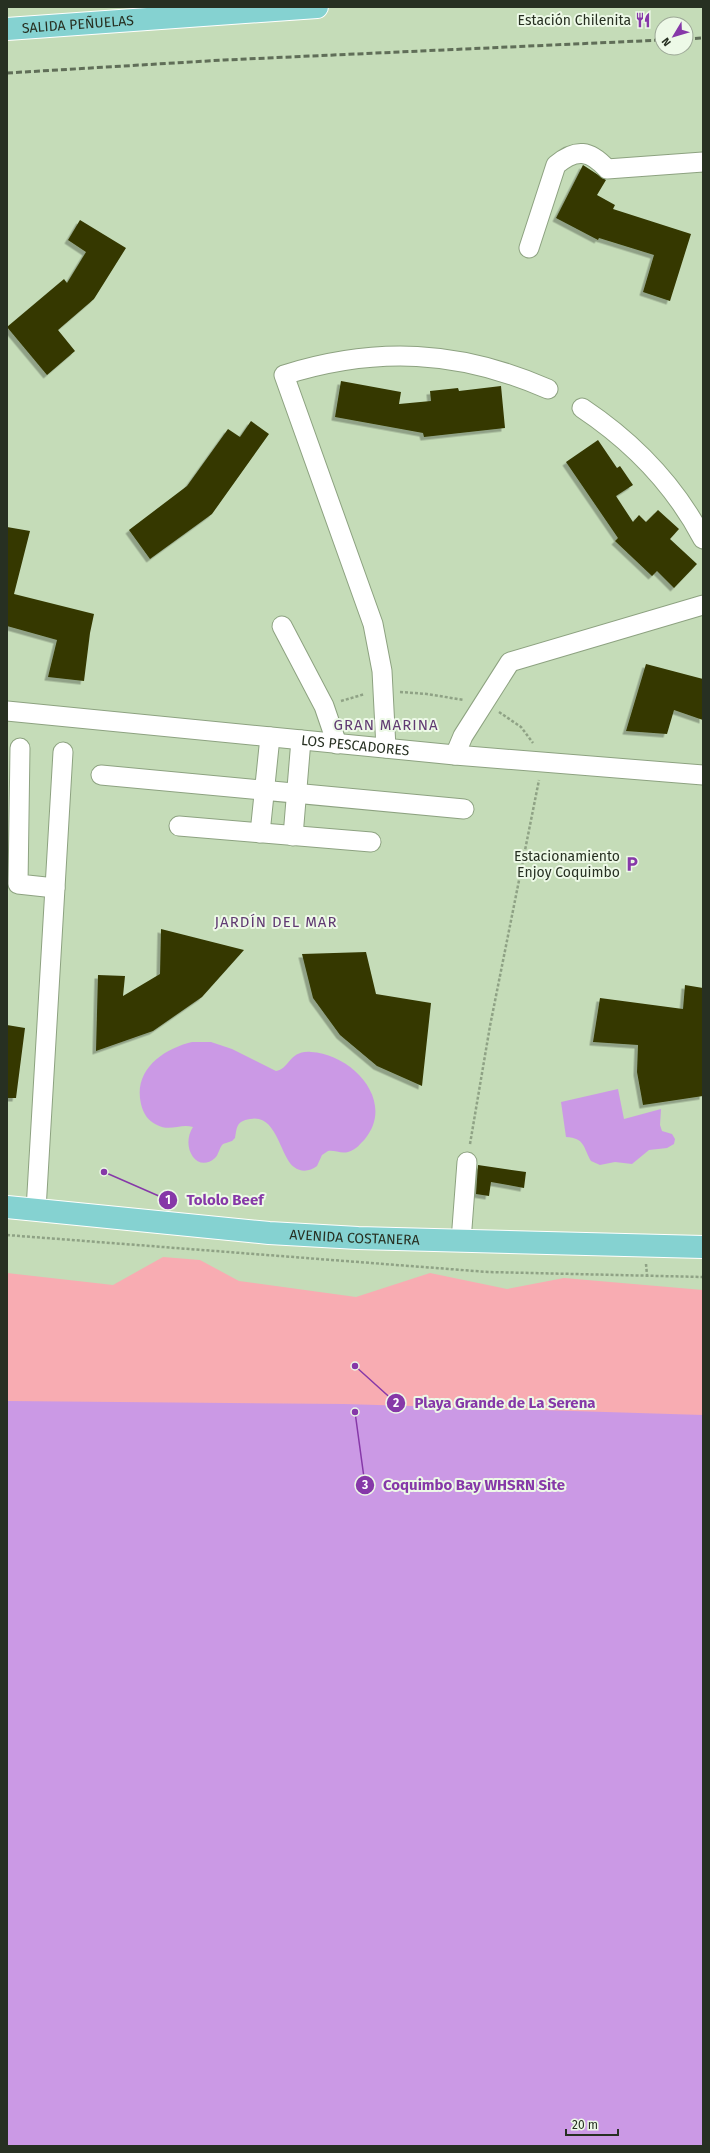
<svg xmlns="http://www.w3.org/2000/svg" width="710" height="2153" viewBox="0 0 710 2153" font-family="'Fira Sans',sans-serif">
<style>
.green{fill:#f8acb2}
.water{fill:#cb99e5}
.building{fill:#343802;filter:url(#shadow)}
.lines{fill:none;stroke-linecap:round;stroke-linejoin:round}
.minor-casing{stroke:#8da280;stroke-width:21}
.major-casing{stroke:#fff;stroke-width:24}
.path{stroke:#8fa285;stroke-width:2.5;stroke-dasharray:3 2;stroke-linecap:butt}
.minor{stroke:#fff;stroke-width:19}
.major{stroke:#85d2d1;stroke-width:22}
.rail{stroke:#606e58;stroke-width:3;stroke-dasharray:6 3;stroke-linecap:butt}
.labels{text-anchor:middle;stroke-width:4;stroke-linejoin:round;paint-order:stroke}
.poi-label{font-size:14px;fill:#273022;stroke:#edf9e7;text-anchor:end}
.street-label{font-size:14px;fill:#273022;stroke:#edf9e7}
.neighbourhood-label{font-size:15px;letter-spacing:1px;fill:#603a72;stroke:#edf9e7}
.leader{fill:none;stroke:#8638a8;stroke-width:1.5}
.callout-dot{fill:#8638a8;stroke:#edf9e7;stroke-width:1.5}
.mark-label{font-size:12px;text-anchor:middle;font-weight:bold;fill:#fff}
.callout-label{font-size:15px;text-anchor:middle;font-weight:bold;fill:#8638a8;stroke:#edf9e7;stroke-width:4;stroke-linejoin:round;paint-order:stroke}
</style>
<defs>
<filter id="shadow"><feDropShadow dx="-3.5" dy="3.5" stdDeviation="0" flood-color="#0004"/></filter>
</defs>
<rect width="100%" height="100%" fill="#c5dcb8"/>
<path class="green" d="M163,1257L200,1260L239,1281L356,1297L430,1273L507,1289L564,1278L703,1290V1549L7,1529V1273L113,1285Z"/>
<path class="water" d="M192,1042H211L232,1049L276,1071C289,1070 289,1050 311,1052C352,1054 396,1101 365,1139C360,1144 356,1150 348,1152C341,1154 335,1150 328,1151L322,1155L317,1166C310,1171 302,1173 294,1167C280,1157 277,1113 250,1119C236,1121 237,1128 235,1138L232,1141L223,1144C219,1148 219,1154 215,1158C197,1174 180,1147 193,1127C181,1123 170,1132 157,1125C148,1121 143,1113 141,1104C133,1070 163,1049 192,1042Z
M618,1089L624,1119L661,1109L660,1125L662,1131L672,1134L675,1139L674,1144L667,1148L649,1150L632,1164L615,1162L600,1165L591,1161C583,1147 585,1138 566,1137L561,1102Z
M7,1401L344,1404L703,1415V2146H7Z"/>
<path class="building" d="M583,165L606,180L597,195L615,205L613,209L691,234L670,301L643,292L654,255L599,238L598,240L556,218Z
M80,220L126,248L94,299L58,330L75,351L47,375L7,327L64,279L67,283L86,252L68,240Z
M341,381L401,392L399,404L431,401L430,391L458,388L459,391L501,386L505,428L424,437L423,433L335,417Z
M251,421L269,434L212,514L150,559L129,530L187,486L228,429L240,437Z
M598,440L617,468L620,466L633,485L616,496L633,522L639,515L646,522L658,510L679,529L670,539L697,564L674,588L657,571L652,576L615,541L618,538L566,462Z
M7,527L30,531L14,594L94,614L90,633L84,681L48,677L57,640L7,626Z
M646,664L703,679V720L674,710L667,734L626,731Z
M161,929L244,950L202,997L153,1031L96,1051L98,975L125,976L123,996L160,974Z
M366,952L376,994L431,1003L422,1086L377,1066L340,1035L313,998L302,954Z
M685,985L703,988V1096L643,1105L637,1072L638,1045L593,1042L600,998L683,1009Z
M7,1025L25,1028L16,1098H7Z
M478,1165L526,1172L524,1188L491,1182L489,1196L476,1194Z"/>
<g class="lines">
<defs>
<g id="minor">
<path d="M529,248L556,165C576,148 590,150 607,169L703,162"/>
<path d="M582,408C633,442 674,484 703,539"/>
<path d="M282,626L324,706L337,744"/>
<path id="s1" d="M7,711L455,755L703,775"/>
<path d="M20,748L18,884L55,888"/>
<path d="M386,748L382,671L373,624L284,375C376,346 459,350 548,389"/>
<path d="M455,755L463,736L510,662L703,605"/>
<path d="M101,775L464,809"/>
<path d="M179,826L371,842"/>
<path d="M260,833L270,737"/>
<path d="M293,836L301,740"/>
<path d="M36,1210L63,752"/>
<path d="M461,1241L467,1162"/>
</g>
<g id="major">
<path id="s2" d="M7,29L317,7"/>
<path id="s3" d="M7,1207L269,1233L358,1238L703,1247"/>
</g>
</defs>
<use href="#minor" class="minor-casing"/>
<use href="#major" class="major-casing"/>
<path class="path" d="M400,692L427,694L464,700
M341,701L365,694
M499,712L521,727L533,743
M470,1144L490,1026L539,780
M7,1235L488,1272L703,1277
M646,1264L647,1275"/>
<use href="#minor" class="minor"/>
<use href="#major" class="major"/>
<path class="rail" d="M686,39L703,38
M7,73L224,60L662,40"/>
</g>
<defs>
<symbol id="restaurant-bare" viewBox="-9 -9 18 18"><path d="M-5-6h1v4h1v-4h1v4h1v-4h1v5L-1.5 .5V6h-2V.5L-5-1ZM5-6V6H3V1.5H1.5Q1.5-4 5-6Z" fill="#8638a8" stroke="#edf9e7" stroke-width="2.5" paint-order="stroke"/></symbol>
<symbol id="parking-bare" viewBox="-9 -9 18 18"><path d="M-3.5-5.5H1a3.5 3.5 0 0 1 0 7H-1V5.5H-3.5ZM-1-3.4V-.6H.8a1.4 1.4 0 0 0 0-2.8Z" fill="#8638a8" stroke="#edf9e7" stroke-width="2.5" paint-order="stroke"/></symbol>
</defs>
<g fill-rule="evenodd">
<use href="#restaurant-bare" x="632" y="9" width="22" height="22"/>
<use href="#parking-bare" x="621" y="853" width="22" height="22"/>
</g>
<g class="labels">
<g class="poi-label">
<text x="631" y="25">Estación Chilenita</text>
<text x="620" y="861">Estacionamiento<tspan x="620" dy="16">Enjoy Coquimbo</tspan></text>
</g>
<g class="street-label">
<text dy="5" stroke="none"><textPath href="#s2" startOffset="71">SALIDA PEÑUELAS</textPath></text>
<text dy="5" stroke="none"><textPath href="#s1" startOffset="350">LOS PESCADORES</textPath></text>
<text dy="5" stroke="none"><textPath href="#s3" startOffset="349">AVENIDA COSTANERA</textPath></text>
</g>
<g class="neighbourhood-label">
<text x="386" y="730">GRAN MARINA</text>
<text x="276" y="927">JARDÍN DEL MAR</text>
</g>
</g>
<path class="leader" d="M104 1172L168 1200M355 1366L396 1403M355 1412L365 1485"/>
<g class="callout-dot">
<circle cx="104" cy="1172" r="4"/>
<circle cx="355" cy="1366" r="4"/>
<circle cx="355" cy="1412" r="4"/>
<circle cx="168" cy="1200" r="10"/>
<circle cx="396" cy="1403" r="10"/>
<circle cx="365" cy="1485" r="10"/>
</g>
<g class="mark-label">
<text x="168" y="1204">1</text>
<text x="396" y="1407">2</text>
<text x="365" y="1489">3</text>
</g>
<g class="callout-label">
<text x="225" y="1205">Tololo Beef</text>
<text x="505" y="1408">Playa Grande de La Serena</text>
<text x="474" y="1490">Coquimbo Bay WHSRN Site</text>
</g>
<rect width="710" height="2153" fill="none" stroke="#273022" stroke-width="16"/>
<g transform="translate(674 36) rotate(232)"><circle r="19" fill="#edf9e7" stroke="#9ea998"/>
<path d="M0-3L7 15L0 10L-7 15Z" fill="#8638a8"/>
<text y="-6" font-size="11" font-weight="bold" text-anchor="middle" fill="#273022">N</text>
</g>
<path d="M566 2129v6h52v-6" fill="none" stroke="#273022" stroke-width="2"/>
<text x="572" y="2129" font-size="12" fill="#273022" stroke="#edf9e7" stroke-width="3" paint-order="stroke">20 m</text>
</svg>
